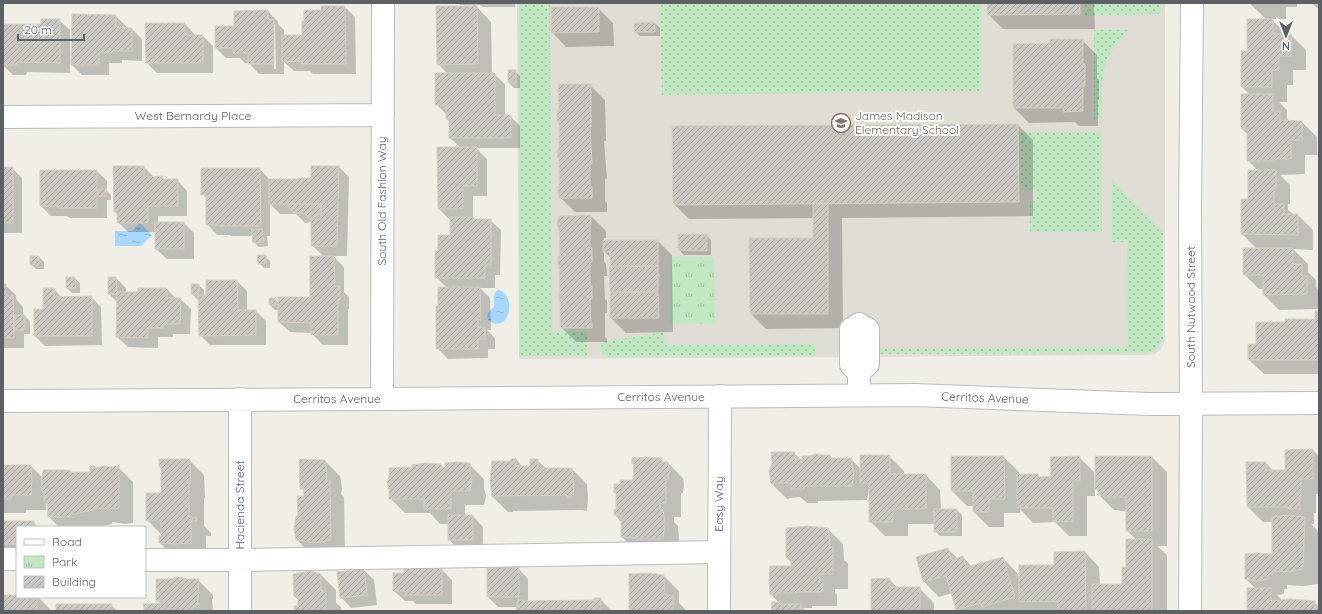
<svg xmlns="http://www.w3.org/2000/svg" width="1322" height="614" viewBox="0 0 1322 614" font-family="Quicksand,sans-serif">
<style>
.education{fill:#e0ddd4}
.grass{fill:url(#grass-dots)}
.park{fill:url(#park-tufts)}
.water{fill:url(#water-ripples)}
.shadow{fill:#0003;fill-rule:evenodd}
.building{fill:url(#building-hatch);stroke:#d5d0c4}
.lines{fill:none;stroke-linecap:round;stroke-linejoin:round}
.minor-casing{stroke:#b8bbc0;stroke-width:24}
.minor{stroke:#fff;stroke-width:22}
.labels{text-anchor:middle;stroke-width:4;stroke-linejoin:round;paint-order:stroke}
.street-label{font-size:12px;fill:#5d6166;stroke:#fff}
.education-label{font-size:12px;fill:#785e54;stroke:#fff;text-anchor:start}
</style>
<defs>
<pattern id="grass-dots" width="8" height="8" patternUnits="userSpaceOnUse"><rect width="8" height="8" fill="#c2e8c3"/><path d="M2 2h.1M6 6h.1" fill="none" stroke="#a1bfa2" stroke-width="1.8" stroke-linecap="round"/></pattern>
<pattern id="park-tufts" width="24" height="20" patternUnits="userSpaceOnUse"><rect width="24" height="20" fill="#c2e8c3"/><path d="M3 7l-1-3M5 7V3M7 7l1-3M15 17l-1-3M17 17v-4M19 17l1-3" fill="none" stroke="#a1bfa2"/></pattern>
<pattern id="water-ripples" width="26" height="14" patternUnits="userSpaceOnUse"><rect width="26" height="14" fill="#a7d6ff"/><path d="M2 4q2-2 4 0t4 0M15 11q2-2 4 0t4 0" fill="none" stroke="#8bb1d2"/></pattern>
<pattern id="building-hatch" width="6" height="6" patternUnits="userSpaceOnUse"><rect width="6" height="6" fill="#cbc8c3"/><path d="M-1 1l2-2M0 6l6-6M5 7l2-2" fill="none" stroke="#a8a6a2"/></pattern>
</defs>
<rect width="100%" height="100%" fill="#f0eee6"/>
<path class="education" d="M517,3H1165V339L1163,345L1161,349L1155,354L1144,355L519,359Z"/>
<path class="grass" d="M519,3H550L552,331H587V356H519Z
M659,3H981V91L662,95Z
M1084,3H1161V14L1084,16Z
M1094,30H1130C1125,35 1119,40 1115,46C1099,67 1101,93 1102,118L1094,119Z
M1018,132H1101L1102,232H1030V202L1035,201V190L1019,189Z
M1112,177L1122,191L1163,231V340L1156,350L1150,353L877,354V349L1128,347L1127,242H1112Z
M664,332L665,345L815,344V356L606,357L600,351L601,342Z"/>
<path class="park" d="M670,257H714L715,324L670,323Z"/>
<path class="water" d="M140,223L152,235L141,246H115V231H132Z
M498,290C516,291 512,335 489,321C485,315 489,311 494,307C495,301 491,294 498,290Z"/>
<path class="shadow" d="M458,3H515V7H483L480,5H475L491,22L492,74H494L505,84V116H510L520,126V148H476L487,159V196H473V217L476,220H490L501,230L500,275H495V288H480L490,298L491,330H487L495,338V349H488V358L448,359L437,348L439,307L447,288L436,277L439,252L451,236V219H449L439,209L461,148L450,138V122L447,119V115L436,104L448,74L438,64L473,7V5H460Z
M988,3H1094L1095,29H1003L988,14Z
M1249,3H1297V7H1286V19H1271L1287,35H1291L1306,50V70H1293V85H1287V102H1279L1287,110V119L1290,121L1302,122L1317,137V155H1305V174L1280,175L1290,185V204H1288V210L1294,215H1298L1313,230V250L1293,249L1308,264V272L1316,280V287L1319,290V309L1279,310L1264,295V289H1259L1244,274L1257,249L1242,234L1249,200L1258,171L1248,160V135L1242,129L1250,95L1242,87L1248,52L1267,20Z
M1312,3H1319V8H1317Z
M322,7H345L355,17L356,74H313L310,71H294L284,62V74H259L249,63H245L240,58H226L216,48L235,27L268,11L278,22V24L284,30V36H303L305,22L322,11ZM273,23L275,25L276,69H274Z
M598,8L613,23L614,46L566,47L552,32Z
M116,16L126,26V29H132L142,39V61L122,60V63H109V75H82L72,65Z
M59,20L70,30V73L27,72L26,75H13L3,65V25H42Z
M655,23L660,28V36H640L635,31Z
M146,24H185L195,35V36H203L213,46V73H157L147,63Z
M1082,40L1097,55V78L1099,80V100H1098V126H1079L1075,122L1029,123L1014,108L1051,44Z
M515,71L520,76V88H514L509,83Z
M590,85L605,100L606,141H604L607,179H605V201L607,203V212H575L560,197V158L558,157L560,150Z
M1018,125L1033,140V216L842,218L843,328L766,329L751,314L814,239V218L689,219L674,204Z
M144,167L154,177H162L165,180H177L187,191V216H158V223H184L194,233V259H167L156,249V232H128L118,222V215L115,212Z
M339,167L349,177L347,256H333L344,267V292L349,297V309H348V345H323L312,334V333L290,332L279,322V310H275L270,305L275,299L279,303L311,298L324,257L312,245V222L305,223L296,214H280L270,204V236H267L268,246L259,247L254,242L253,236H231L230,235H217L207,224V199L202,194L260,169L270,180L312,179Z
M3,168H12L22,178V233H3Z
M97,171L107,181V191L111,195V200H107V218H70L67,216H51L41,206Z
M591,216L606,231V238H604V241L657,240L672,255L673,332L626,333L611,318L610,268H613L611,266V258L604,251V262L606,264L607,276H604L605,299L607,301V313H605V337L607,339V342H576L561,327V303L560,302V294H561L560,230L558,227Z
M706,235L711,240V255H684L679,250Z
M265,256L270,261V268H264L259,263Z
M39,257L44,262V269H36L31,264Z
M67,278H75L80,283V293H72L67,288Z
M116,278L126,288V293L167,289L176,299H180L191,309L190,334H173V337H158V348L128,347L117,337L118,303L109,294Z
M237,281L247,291V311H256L266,321V345H210L200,335L199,299H197L192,294L199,285L204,290V296Z
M3,285H5L16,295V299L23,307V316H25L30,321V334H24V348H3Z
M54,289L62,298L91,297L101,307L102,345L45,346L35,336L44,310Z
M1319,312V374H1264L1249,360L1257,345L1286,323L1316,320Z
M1313,450L1319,457V494H1316V513H1314V524H1311L1319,532L1318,584L1304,586L1287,585V589H1284V594L1277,595L1283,601L1314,602L1319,607V611H1248L1256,589L1246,579L1273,556V522H1263L1248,507L1266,463L1273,471H1286Z
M794,453L801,460L830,456L833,459H851L861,469L889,456L904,471V475H926L940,490L941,510H957L962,515V536H940L935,531V524H908V536H885L870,521V489H869L867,500L818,501V503H807L800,497L789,498V499H787L772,484Z
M952,457H1004L1019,472V475H1038L1041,478L1052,477L1079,457L1094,472L1095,496H1087V536H1069L1055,522L1033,523L1020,509V513H1004V527H989L974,512V506H967L952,491Z
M1152,457L1167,472V546H1157L1167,555V611H958L952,593L939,597L924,582L917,558L948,549L958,559L963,557L972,567L1003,558L1017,573L1019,578L1055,566L1085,552L1099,567L1100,585H1122L1137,540L1127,531V511H1120L1118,510H1114L1099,495V492L1096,489Z
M516,459L523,467H531L537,460L547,469H572L587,484L588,499L587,511L582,510L513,511V512H508L493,497L512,462Z
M661,459L665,463H668L683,478L684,485L683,493H681V517H674V522L678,526L679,540L678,554L637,552L622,537V523L615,515L617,510V495L615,492L621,485L634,481L635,465L633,464Z
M160,460H189L204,475L205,498H204V526L211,533V536H206V558H175L160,543L162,535L147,520L162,494V469L160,467Z
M325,461L340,476L342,489L341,494L344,497L345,555H312L297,540L299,517L305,497V492L301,488Z
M469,464L484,479V488L486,496L484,505H465V516H473L483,527V550H460L449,540V524H440L430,513H405L390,498L441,465L444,468Z
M31,466L43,478L70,471L72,473H91L94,467L96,469H115L118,467L133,482V523L125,524L112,522V524L99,527H59L49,517L48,505L46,503V510H26V513H3V472Z
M3,522H33L38,527H17V554H11L3,546Z
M787,529H828L843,544L844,560L848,563V589H835V593L837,595V606H812V608H803L806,611H772L779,603L771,594L792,567V563L787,558Z
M518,568L528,579V602L595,601L600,599L612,611H517L518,607H498L488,597Z
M441,569L452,580V604H416L413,601H405L394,591L405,574Z
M364,570L374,580L377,605L351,608L341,597Z
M321,575L336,590V603L341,607V611H295L299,607V600L294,596Z
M664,576L679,591V603L687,611H630Z
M889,579L898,588H919L934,603V611H872Z
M188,580H198L213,595V599H212L213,611H145L161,604L157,600Z
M3,596L38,597L52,611H3Z
M111,605L118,611H57Z"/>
<path class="building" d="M987,3H1080V14L987,15Z
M321,6H345L346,64H302V61L282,62V35H302V21H304V10H321Z
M436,6H477L478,64L437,65Z
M551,7H599V32L551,33Z
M268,10V20L274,19V64H248V53H233V48H215V26H234V11Z
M72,14L116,15V27L132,28V51H112V53H99V65H71Z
M41,19H60V63L17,62L16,65H3V24H41Z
M1247,19H1273V34H1291V56H1279V70H1272V87H1241V51H1247Z
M655,22V32H634V23Z
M145,23H185V35H203V63H146Z
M1050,39H1083V64H1085V86H1083V111L1063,112V108H1013V44L1050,43Z
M508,70H516V83H508Z
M435,73H495V115H511V138H449V119H446V105H435Z
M558,84H591V127H590L592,164H590V187H592V198H559V195H558V186H559V157H557L558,149H559V121H557V111H559Z
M1241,94H1273V111H1280V120L1302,121V140H1291V159H1275V161H1247V129H1241Z
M1018,124L1019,202L673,205L672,126Z
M437,147H477V186H463V209H438Z
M113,166H144V177L163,176V179H178V206H148V223H117V212H114Z
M311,166H339L337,246H311V219H321V204H269V179H298V178H311Z
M3,167H13V223H3Z
M201,168H260L261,226H220V225H206V195H201Z
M40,170H97V208H58V206H40Z
M1248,170H1276V189H1274V204H1284V214H1298V235L1241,234V199H1248Z
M98,189H106V196H98Z
M813,203H828V314H750L749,238H813Z
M288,204H321V213L310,219L305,214L301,213H294L288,206Z
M591,215V224H590V248H592V262H590V286H592V299H590L591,323H592V328H560V302H559V293H560L559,265H558V256H560L559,228L557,227V221L558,219H559V216Z
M450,217H474V219H491V265H485V278H435V251H438V235H450Z
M155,222H184V249H155Z
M262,229L264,242L253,243L251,230Z
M678,234H707V251L678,250Z
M603,240H658V266H610V252H603Z
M1243,248H1293V264H1302V276H1307V294L1263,295V275H1243Z
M257,255H266V263L258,264Z
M30,256H39V265H30Z
M310,256H334L335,286H340V300H338V335H311V323L278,322V297H310Z
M658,266V274H659V278H658V291L610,292L609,267Z
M66,277H75L76,288H66Z
M108,277H116L117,294H108Z
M206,280H237L238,310H256V335L199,336L198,295H206Z
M3,284H6V295H13L14,338H3Z
M191,284H199V294H191Z
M438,287H480L481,320H478V327H485V339H478V349H436V306H438Z
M43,288H54V297L92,296V336H34V309H43Z
M138,288H167V298H181L180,324H163V328H148V338L116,337L117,292H138Z
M658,292L659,318H610V293Z
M269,298H276V305H269Z
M1315,311H1319V360H1248V344H1256V322H1285V319H1315Z
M14,315H25V330H14Z
M1313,449V479H1301V498H1300V509H1288V507H1247L1246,462H1266V470H1285V450Z
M771,452H795V459H802V456H809L816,454L823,455H830V458H852V465L854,473L852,486H804V489H791V483H774V484H771L769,471L772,463Z
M860,455H890V474H926V509H893V522H869V483H860Z
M951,456H1004L1005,499H989V512H973V491H951Z
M1080,456V481H1073V521L1053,522V508H1017V474H1038L1039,477L1051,476L1050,457Z
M1095,456H1152V531H1126V497H1104V495H1098V489H1095Z
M649,457L662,458V462H668L670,470L668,479H666V503H660V510H663L665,524L663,539H637V538L621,537V515H614V509H616V493H614V484H620V480H633L634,464H632V458Z
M516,458V466H530V459H538V468H572L574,484L573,497H567V495L499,496V497H492L490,480L492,461H511V459Z
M159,459H190L191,483H189V517H196V519H197V521H191V543L175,544L159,543V536H161V521H146V493H161V467H159Z
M299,459L325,460L327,474L326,481H330L331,540L315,543L296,540L294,529L296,516H298L297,496H304V489H300Z
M457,462L470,463V472L472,480L470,491H451V509H424V499H389V490L387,483L389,476V468L412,467V465L425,463L441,464V467H445V463Z
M4,465H31L32,480L31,495H12V499H3Z
M90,466H95V468L104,466L114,467V466H119V508L109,509L97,508V509L71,515L70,517H48L47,501H44V495L41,487L43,470H70V472H90Z
M934,509H957V532H934Z
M448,515H473V540H448Z
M1288,515L1305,517L1303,569L1289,572L1273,571V574H1269V579L1258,581L1245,579V554L1258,553L1272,554V517Z
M3,521H34V527H17V544H3Z
M807,526L828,528L830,539L829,547H833V574H820V579H823V592H797V593H777V595H770L769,580L770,566H791V558H786V528Z
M1126,539H1152V611H1092V584H1122V567H1126Z
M948,548L952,560L963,556L966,567L1003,557L1015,597L982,607L981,603L956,610L946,576L923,582L916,557Z
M1085,551L1086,611H1058V601L1019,602V565H1054V552Z
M519,567V597H487V568Z
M404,568H442V595H405V591H393V573H404Z
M364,569L367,595L340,598L337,572Z
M310,571L321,574V591H326V611H294V606H298V596H294L293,574Z
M650,573L664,575L665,595H673V611H629V574Z
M178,577L188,579H199V584H198L199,593L197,603H199V607H193V611H144L143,604L164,603V601H156V579H170Z
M890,578V587H920V611H871V579Z
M1247,588H1271V601L1290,599L1315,601V611H1247Z
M3,595H17V597H37V610H44V611H3Z
M594,598H601V611H516L518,600H524V601L594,600Z
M772,602H780V604H801V610L809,611H771Z
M56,604H112V611H56Z"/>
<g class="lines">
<defs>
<path id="minor" d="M3,117L383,115
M859,324L851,329V365L859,372V395
M859,324L868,329V364L859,372
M382,399L383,3
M3,401L382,399L915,395L1149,404L1319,403
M3,559H17
M145,560H240L719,552
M240,611V399
M719,611L720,396
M1190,611L1191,404L1190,213L1192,3"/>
</defs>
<use href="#minor" class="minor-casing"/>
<use href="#minor" class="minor"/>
</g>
<defs>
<symbol id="school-ring" viewBox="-11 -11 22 22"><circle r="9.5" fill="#fff" stroke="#8d6e63" stroke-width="1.5"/><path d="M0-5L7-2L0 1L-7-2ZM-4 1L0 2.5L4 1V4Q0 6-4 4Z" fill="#8d6e63"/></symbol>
</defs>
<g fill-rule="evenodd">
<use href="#school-ring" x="830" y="112" width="22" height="22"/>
</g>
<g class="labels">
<g class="street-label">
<text x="193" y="120">West Bernardy Place</text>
<text transform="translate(382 201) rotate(-90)" y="4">South Old Fashion Way</text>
<text transform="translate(1191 307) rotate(-90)" y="4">South Nutwood Street</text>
<text x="661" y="401">Cerritos Avenue</text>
<text transform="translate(985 398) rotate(2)" y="4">Cerritos Avenue</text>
<text x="337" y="403">Cerritos Avenue</text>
<text transform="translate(719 504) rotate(-90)" y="4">Easy Way</text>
<text transform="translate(240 505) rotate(-90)" y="4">Hacienda Street</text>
</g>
<g class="education-label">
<text x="855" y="120">James Madison<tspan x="855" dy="14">Elementary School</tspan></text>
</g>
</g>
<rect width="1322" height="614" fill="none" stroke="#5d6166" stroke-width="8"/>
<rect x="16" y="526" width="130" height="72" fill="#ffffff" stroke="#bec0c2"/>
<rect x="24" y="539" width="20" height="6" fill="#ffffff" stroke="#bec0c2"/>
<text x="52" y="546" font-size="12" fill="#5d6166">Road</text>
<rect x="24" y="556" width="20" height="12" fill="url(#park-tufts)" stroke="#bec0c2"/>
<text x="52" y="566" font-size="12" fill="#5d6166">Park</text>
<rect x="24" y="576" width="20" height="12" fill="url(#building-hatch)" stroke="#bec0c2"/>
<text x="52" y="586" font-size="12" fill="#5d6166">Building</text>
<g transform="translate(1286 36) rotate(180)" stroke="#ffffff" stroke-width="3" paint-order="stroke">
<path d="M0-3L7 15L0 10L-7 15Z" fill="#5d6166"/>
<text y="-6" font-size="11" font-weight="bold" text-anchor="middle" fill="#5d6166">N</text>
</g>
<path d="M18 34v6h66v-6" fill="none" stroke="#5d6166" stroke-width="2"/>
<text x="24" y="34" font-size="12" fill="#5d6166" stroke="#ffffff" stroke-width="3" paint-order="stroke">20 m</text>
</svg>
